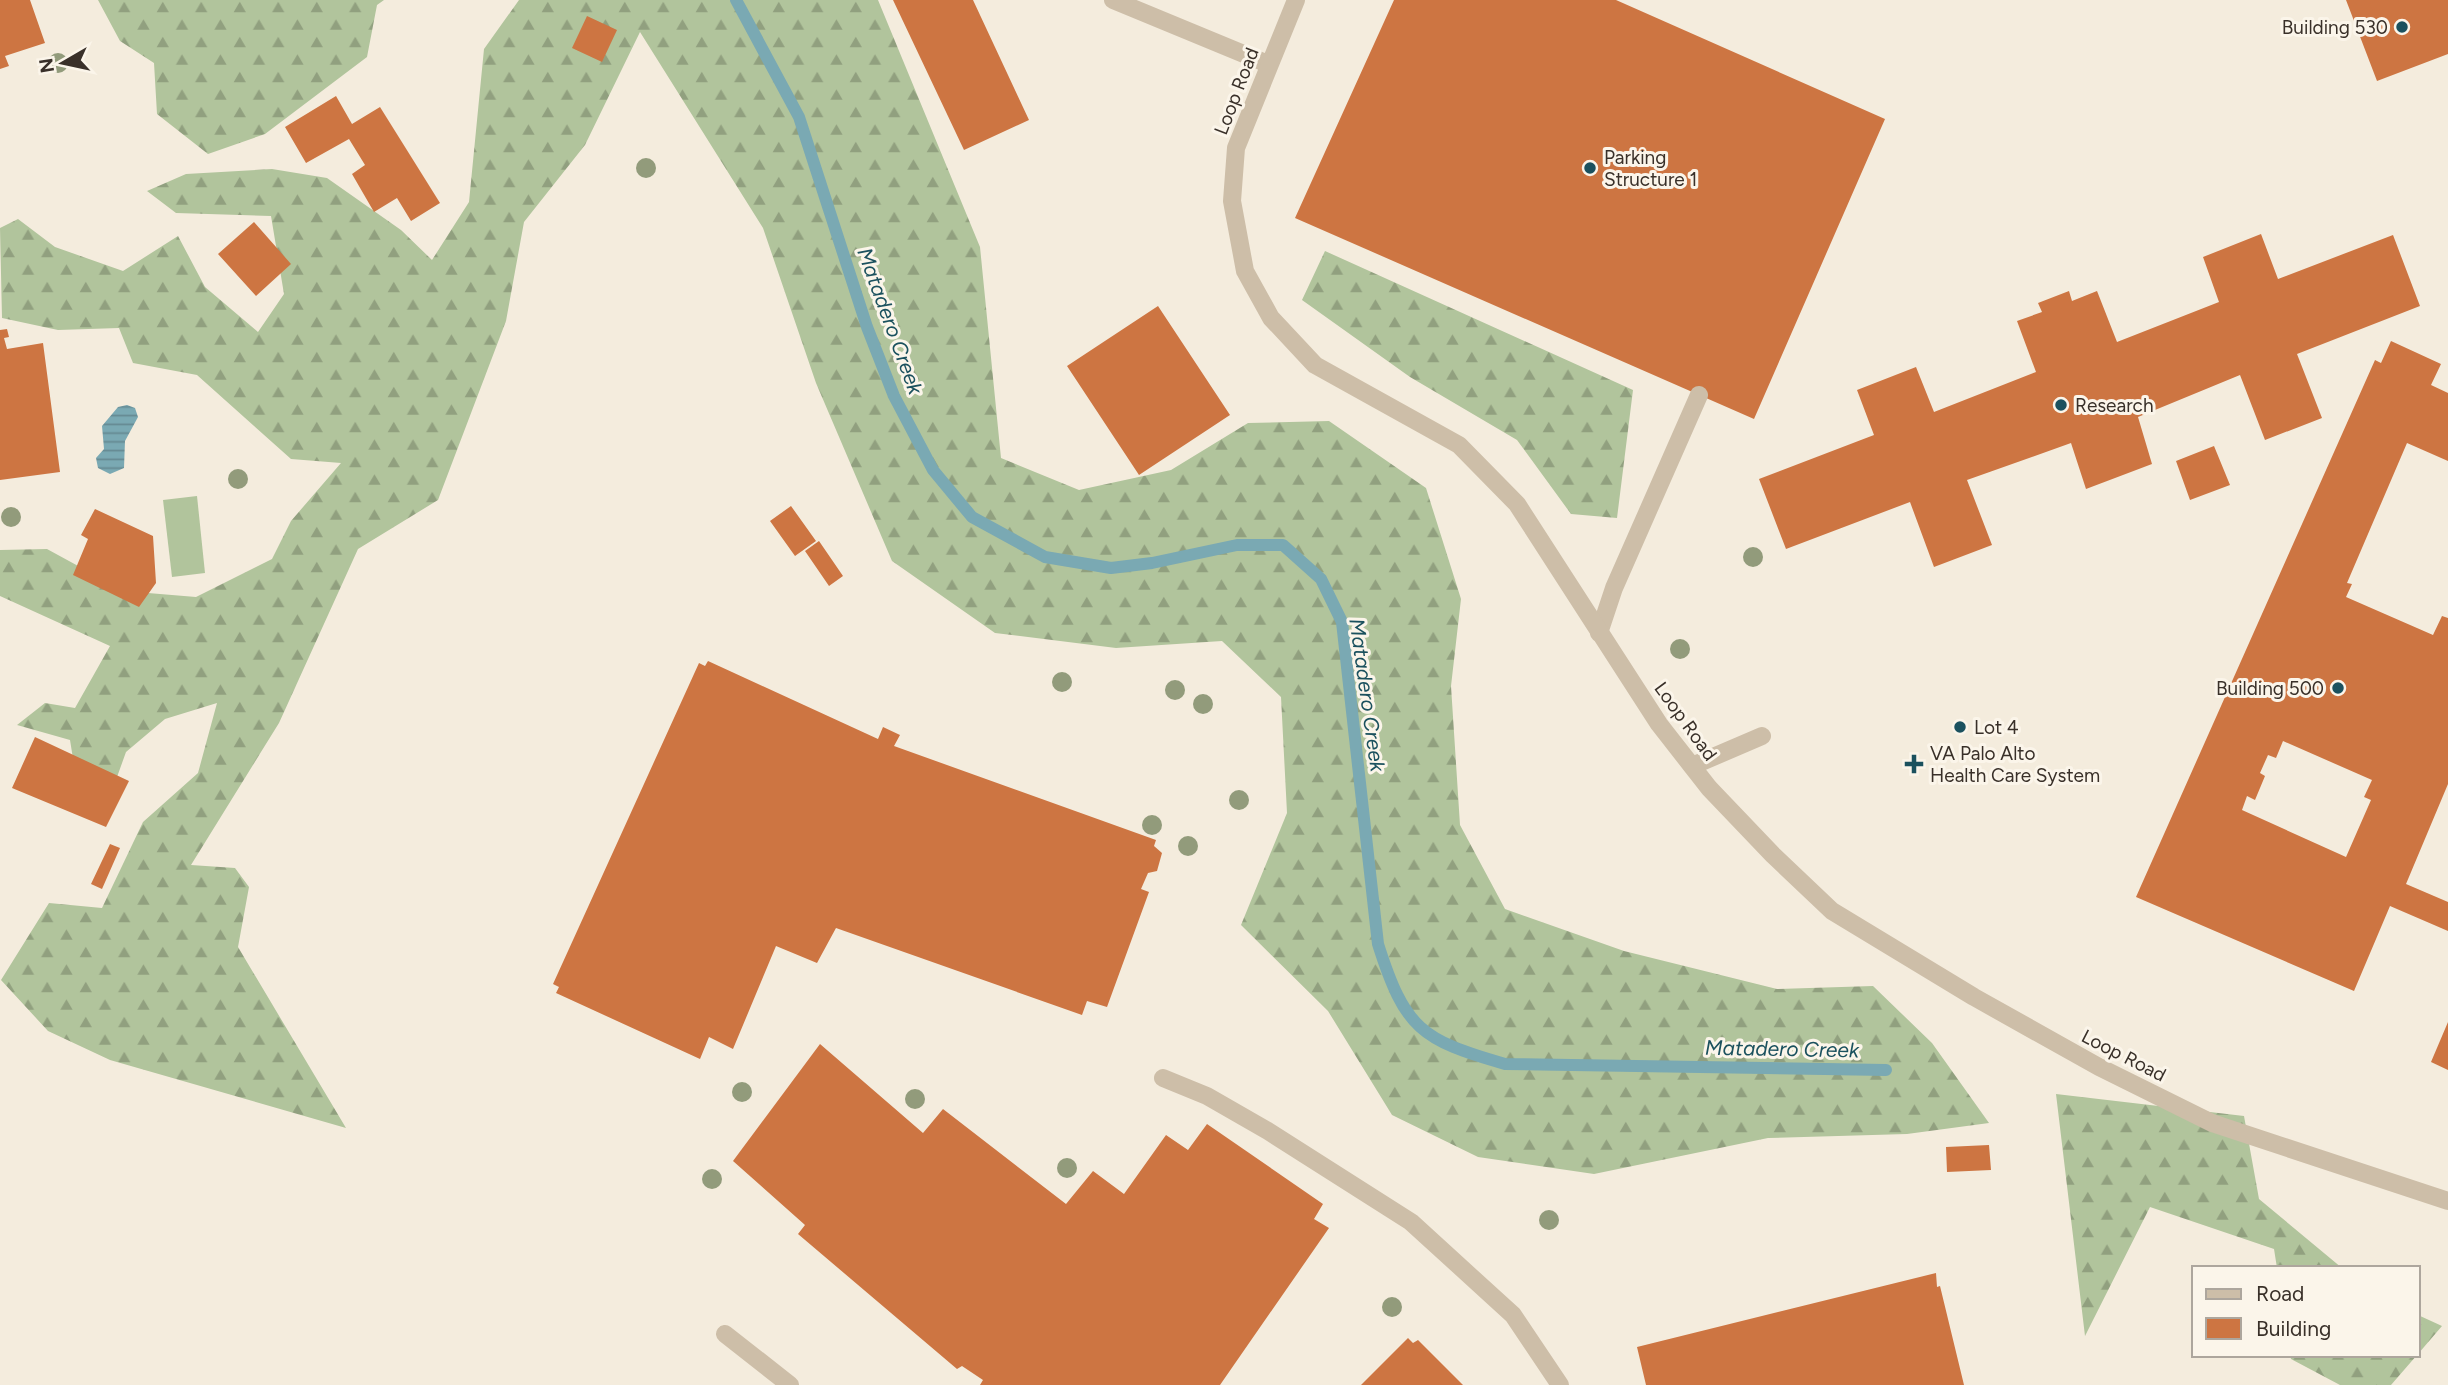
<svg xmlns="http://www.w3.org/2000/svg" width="2448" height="1385" viewBox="0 0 2448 1385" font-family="Figtree,sans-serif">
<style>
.forest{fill:url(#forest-firs)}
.park{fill:#b1c49c}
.water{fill:url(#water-rules)}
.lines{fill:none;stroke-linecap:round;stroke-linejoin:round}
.stream{stroke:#7aa9b3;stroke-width:12}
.building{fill:#cd7542;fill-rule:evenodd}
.lane{stroke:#cdbea8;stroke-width:18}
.street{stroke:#cdbea8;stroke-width:18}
.tree{fill:#929b7b}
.poi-dot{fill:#1b515e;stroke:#fbf5ea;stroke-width:2.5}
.labels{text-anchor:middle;stroke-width:6;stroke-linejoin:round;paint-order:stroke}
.poi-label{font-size:19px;fill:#393029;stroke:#fbf5ea;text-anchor:start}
.street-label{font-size:19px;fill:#393029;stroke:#fbf5ea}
.water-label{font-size:21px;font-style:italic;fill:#1b515e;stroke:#fbf5ea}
</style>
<defs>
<pattern id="forest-firs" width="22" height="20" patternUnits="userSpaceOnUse" patternTransform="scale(1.75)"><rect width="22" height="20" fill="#b1c49c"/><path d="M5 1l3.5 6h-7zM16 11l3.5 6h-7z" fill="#91a07f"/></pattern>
<pattern id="water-rules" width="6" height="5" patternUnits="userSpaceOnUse" patternTransform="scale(1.75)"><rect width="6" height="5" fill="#7aa9b3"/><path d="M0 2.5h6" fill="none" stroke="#658a92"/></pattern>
</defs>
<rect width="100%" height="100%" fill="#f4ecdd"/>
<path class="forest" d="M98,0H384L377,5L367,57L265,134L208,154L157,114L154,63L120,41Z
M519,0H878L980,247L1001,458L1079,490L1171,470L1248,423L1329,421L1426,488L1461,599L1451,686L1460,825L1505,909L1624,951L1777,989L1873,986L1932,1043L1989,1123L1907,1134L1768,1138L1594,1174L1478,1157L1392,1115L1328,1011L1241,925L1287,813L1281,697L1222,641L1116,648L995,633L892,561L816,383L763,228L640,32L585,145L524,222L506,321L438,500L358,549L279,723L191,865L235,868L249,887L238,947L346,1128L110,1060L48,1031L1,980L49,903L102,908L143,822L198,773L217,703L165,719L126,752L112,791L76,777L70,740L17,725L45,703L75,708L110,646L0,596V550L47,549L124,591L196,597L272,559L291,521L341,463L291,459L197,375L133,363L119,328L58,330L2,318L0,228L18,219L55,247L123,271L178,236L205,287L258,332L284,294L271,216L176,213L147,191L186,174L272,169L327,178L401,230L432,260L469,202L484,49Z
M1325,251L1633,390L1617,518L1571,514L1517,440L1410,377L1302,300Z
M2056,1094L2244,1116L2259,1199L2342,1268H2277L2274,1249L2150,1207L2085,1336Z
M2418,1315L2442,1326L2418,1354Z
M2290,1355H2417L2391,1385H2340L2291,1359Z"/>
<path class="park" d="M197,496L205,573L172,577L163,500Z"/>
<path class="water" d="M127,405L135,408L138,417L125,441L124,468L110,474L98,468L96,458L104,449L102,426L118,407Z"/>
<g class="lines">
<path class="stream" d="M736,0L799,117L867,327L894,396L933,470L972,517L1045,557L1111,568L1152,563L1237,545H1283L1321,579L1342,622L1378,944C1405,1029 1421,1040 1505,1064L1886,1070"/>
</g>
<path class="building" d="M0,0H30L45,43L5,56L9,66L0,69Z
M893,0H973L1029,120L964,150Z
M1394,0H1616L1885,119L1754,419L1295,218Z
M2346,0H2448V54L2377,81Z
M587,16L617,30L602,62L572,48Z
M336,96L352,124L380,107L440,203L411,221L397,198L374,212L352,174L365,165L349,139L306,163L285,127Z
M254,222L291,264L256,296L218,254Z
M2261,234L2278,279L2393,235L2420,306L2297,354L2322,418L2265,440L2240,375L2138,417L2152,464L2086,489L2071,443L1967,480L1992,545L1934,567L1910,502L1786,549L1759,479L1874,435L1857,390L1916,367L1934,412L2036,372L2017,321L2042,312L2038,303L2069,291L2072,301L2097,291L2117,342L2219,302L2203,257Z
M1158,306L1230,415L1139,475L1067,366Z
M7,329L9,337L4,338L7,349L43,343L60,472L0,480V330Z
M2391,341L2441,364L2431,385L2448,393V461L2407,443L2347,583L2352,584L2346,597L2433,635L2442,616L2448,618V784L2406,884L2448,902V931L2390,906L2354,991L2136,897L2375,360L2381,363ZM2283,741L2372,780L2364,797L2371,800L2346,857L2242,810L2247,796L2255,800L2265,776L2260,773L2268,755L2276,758Z
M2214,446L2230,485L2190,500L2176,461Z
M791,506L816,541L795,556L770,521Z
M95,509L153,536L156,583L139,607L73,575L88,539L81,535Z
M819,541L843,576L829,586L805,551Z
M708,661L878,739L883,727L900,735L894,746L1156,840L1154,846L1162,853L1157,871L1148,873L1141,889L1149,892L1107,1007L1087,1001L1082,1015L836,928L817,963L776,946L733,1049L709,1037L700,1059L556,993L559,987L553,984L699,663L705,666Z
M35,737L129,781L106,827L12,788Z
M110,844L120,848L102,889L91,884Z
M2448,1022V1070L2431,1062Z
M820,1044L923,1133L943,1109L1066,1204L1093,1171L1124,1194L1166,1135L1188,1150L1207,1124L1323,1204L1314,1219L1329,1228L1220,1385H980L983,1380L962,1366L957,1369L798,1234L805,1225L733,1161Z
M1989,1145L1991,1170L1947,1172L1946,1147Z
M1936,1273L1937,1287L1940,1286L1964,1385H1646L1637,1347Z
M1408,1338L1413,1343L1418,1340L1463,1385H1361Z"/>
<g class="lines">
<path class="lane" d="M1113,0L1268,64
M1599,633L1614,588L1699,395
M1692,766L1762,736
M1163,1078L1207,1096L1268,1131L1411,1222L1513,1315L1560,1385
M725,1334L790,1385"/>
<path class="street" d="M1296,0L1236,148L1232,201L1245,271L1271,318L1315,365L1459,445L1517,504L1659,724L1709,788L1773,855L1832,911L1974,997L2099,1067L2212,1123L2448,1201"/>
</g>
<g class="tree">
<circle cx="58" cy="63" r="10"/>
<circle cx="646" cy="168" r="10"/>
<circle cx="238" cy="479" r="10"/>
<circle cx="11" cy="517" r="10"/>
<circle cx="1753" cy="557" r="10"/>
<circle cx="1680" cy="649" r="10"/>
<circle cx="1062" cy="682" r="10"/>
<circle cx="1175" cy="690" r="10"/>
<circle cx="1203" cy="704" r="10"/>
<circle cx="1239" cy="800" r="10"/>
<circle cx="1152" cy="825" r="10"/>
<circle cx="1188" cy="846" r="10"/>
<circle cx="742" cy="1092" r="10"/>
<circle cx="915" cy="1099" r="10"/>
<circle cx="1067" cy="1168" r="10"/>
<circle cx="712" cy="1179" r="10"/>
<circle cx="1549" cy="1220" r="10"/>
<circle cx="1392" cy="1307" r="10"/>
</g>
<g class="poi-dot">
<circle cx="2402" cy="27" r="7"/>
<circle cx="1590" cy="168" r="7"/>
<circle cx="2061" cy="405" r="7"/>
<circle cx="2338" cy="688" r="7"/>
<circle cx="1960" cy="727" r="7"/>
<path d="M1910.5 753.5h7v7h7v7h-7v7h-7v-7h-7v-7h7z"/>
</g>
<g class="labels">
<g class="poi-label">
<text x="2388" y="34" text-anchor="end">Building 530</text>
<text x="1604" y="164">Parking<tspan x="1604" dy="22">Structure 1</tspan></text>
<text x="2075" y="412">Research</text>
<text x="2324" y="695" text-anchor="end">Building 500</text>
<text x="1974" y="734">Lot 4</text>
<text x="1930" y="760">VA Palo Alto<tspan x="1930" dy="22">Health Care System</tspan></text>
</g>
<g class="street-label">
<text transform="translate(1236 91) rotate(-69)" y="7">Loop Road</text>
<text transform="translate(1686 721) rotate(54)" y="7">Loop Road</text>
<text transform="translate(2124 1055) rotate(27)" y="7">Loop Road</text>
</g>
<g class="water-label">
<text transform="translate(890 321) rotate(70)" y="7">Matadero Creek</text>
<text transform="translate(1367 695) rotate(82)" y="7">Matadero Creek</text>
<text transform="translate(1782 1049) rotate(1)" y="7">Matadero Creek</text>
</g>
</g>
<rect x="2192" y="1266" width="228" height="91" fill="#fbf5ea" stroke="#ada69d" stroke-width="2"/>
<rect x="2206" y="1289" width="35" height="10" fill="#cdbea8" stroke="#ada69d" stroke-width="2"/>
<text x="2256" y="1301" font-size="21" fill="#393029">Road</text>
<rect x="2206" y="1318" width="35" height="21" fill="#cd7542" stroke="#ada69d" stroke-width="2"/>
<text x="2256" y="1336" font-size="21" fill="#393029">Building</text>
<g transform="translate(63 63) rotate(261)" stroke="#fbf5ea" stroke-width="5" paint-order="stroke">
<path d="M0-5L12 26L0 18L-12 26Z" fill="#393029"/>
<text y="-10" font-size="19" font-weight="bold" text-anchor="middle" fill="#393029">N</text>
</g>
</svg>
